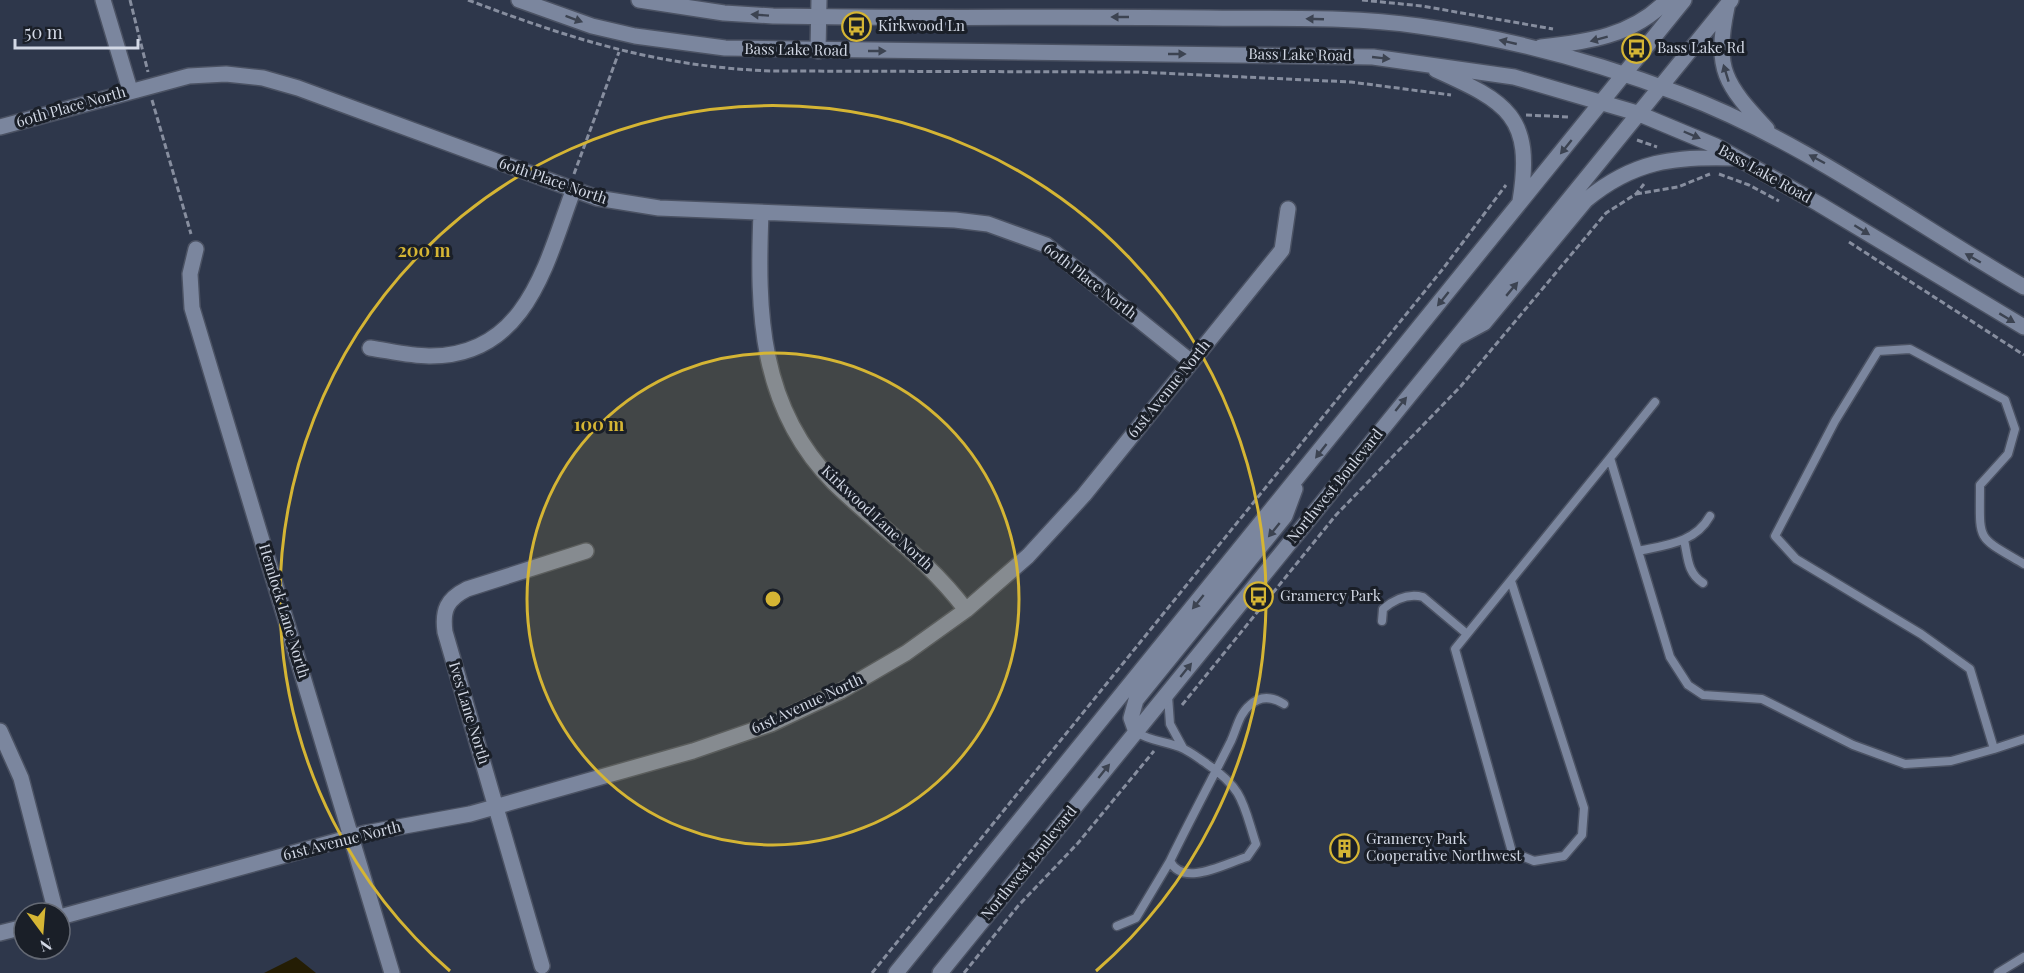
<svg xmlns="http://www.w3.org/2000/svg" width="2024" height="973" viewBox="0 0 2024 973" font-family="'Playfair Display',serif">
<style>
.water{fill:#241d04}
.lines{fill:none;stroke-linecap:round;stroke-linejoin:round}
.service-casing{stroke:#4b5263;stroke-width:11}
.minor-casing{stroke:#4b5263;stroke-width:18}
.secondary-casing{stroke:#4b5263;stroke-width:18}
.path{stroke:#878e9f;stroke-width:3;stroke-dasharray:6 3;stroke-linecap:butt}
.service{stroke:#7b869e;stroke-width:8}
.minor{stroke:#7b869e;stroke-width:15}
.secondary{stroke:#7b869e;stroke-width:15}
.oneway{fill:#3c4351}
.ring{fill:none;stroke:#d5b534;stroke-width:3}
.labels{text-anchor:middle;stroke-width:6;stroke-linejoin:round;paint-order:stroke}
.poi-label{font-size:15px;fill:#d2d8e5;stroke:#1a1f28;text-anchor:start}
.street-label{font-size:15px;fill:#d2d8e5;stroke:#1a1f28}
.centre{fill:#d5b534;stroke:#1a1f28;stroke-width:3}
.ring-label{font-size:18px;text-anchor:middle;font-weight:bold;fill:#d5b534;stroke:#1a1f28;stroke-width:6;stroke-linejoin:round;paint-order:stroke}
</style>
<rect width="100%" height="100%" fill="#2e374b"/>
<path class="water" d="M296,957L316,973H264Z"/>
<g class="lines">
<defs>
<path id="service" d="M1610,458L1655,402
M1684,540C1688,557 1687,573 1703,583
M1638,551C1666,545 1695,543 1710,516
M1511,581L1584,808L1582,835L1564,856L1534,861L1512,852L1455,649L1610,458L1670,657L1688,685L1703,695L1762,699L1853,745L1905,764L1951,761L1994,749L1970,669L1921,634L1796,559L1775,536L1835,421L1878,351L1910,349L2005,400L2015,429L2008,454L1980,485C1980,543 1975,535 2024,564
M1382,621L1383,609C1395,599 1408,593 1423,597L1467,634
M1168,696L1170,724L1183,748
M1136,732C1151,742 1168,741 1184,749C1192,753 1200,759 1207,764C1244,789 1243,804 1256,844L1247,857C1226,863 1183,888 1170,861C1190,820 1211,781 1231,741C1237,728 1239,714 1250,705C1261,695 1273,697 1284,704
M1994,749L2024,739
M1117,926L1136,918L1170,861
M1998,973L2024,957"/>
<path id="minor" d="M103,0L130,90
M818,51L819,0
M0,127L189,76L226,74L263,78L298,88L597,198L659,208L955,220L988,224L1046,245L1190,361
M761,213C757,312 759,407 834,483C879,527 927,558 966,610
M196,249L190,274L192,308L392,973
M370,348C390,351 410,356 429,356C526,357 546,264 573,191
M0,731L21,778L56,913
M60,917L366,833L470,814L693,751L771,724L841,691L906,653L966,610L1028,556L1084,495L1282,250L1288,209
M0,933L24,927
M542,966L445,632C442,610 447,599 467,589L586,551"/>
<path id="secondary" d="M519,0L592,26L635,36L725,48L1373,57L1514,77L1637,113L1716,146L1819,204L2024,327
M639,0L724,13L773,16C918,19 1063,16 1208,18C1278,19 1349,16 1419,26C1508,38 1596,62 1680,94C1804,141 1910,221 2024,287
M1727,7C1714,70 1725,84 1767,129
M1541,47C1587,42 1633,36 1667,0
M1436,70C1507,102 1534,116 1520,201
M1458,337L1484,323L1586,200C1633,161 1674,156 1734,158
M1136,732L1131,718L1136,700L1285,516L1295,489
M896,973L1684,0
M940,973L1731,0"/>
</defs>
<use href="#service" class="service-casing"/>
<use href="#minor" class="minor-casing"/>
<use href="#secondary" class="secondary-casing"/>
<path class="path" d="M130,0L148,72
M468,0C574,40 659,67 773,71L1137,72L1351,82L1451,95
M1362,0L1422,6L1553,29
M152,100L191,234
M1526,115L1570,117
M1637,140L1657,147
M574,174L619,52
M1719,174L1749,185L1779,201
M1636,194L1678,187L1710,174
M1849,242L2024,355
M1182,705L1336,515L1461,386L1606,213L1636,194L1644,184
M872,973L1442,270L1506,185
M964,973L1018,906L1078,843L1154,751"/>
<use href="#service" class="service"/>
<use href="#minor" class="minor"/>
<use href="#secondary" class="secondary"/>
</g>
<defs><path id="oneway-solid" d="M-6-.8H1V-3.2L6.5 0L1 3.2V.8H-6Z" transform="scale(1.5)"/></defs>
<g class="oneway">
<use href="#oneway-solid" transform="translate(760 15) rotate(-176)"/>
<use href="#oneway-solid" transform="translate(1120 17) rotate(-180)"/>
<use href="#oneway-solid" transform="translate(574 19) rotate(20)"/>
<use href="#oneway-solid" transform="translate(1315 19) rotate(-178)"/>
<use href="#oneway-solid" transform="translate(1599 39) rotate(165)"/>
<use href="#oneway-solid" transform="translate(1508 42) rotate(-167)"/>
<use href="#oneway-solid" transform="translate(877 51)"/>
<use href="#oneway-solid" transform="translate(1177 54)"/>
<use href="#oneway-solid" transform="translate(1381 58) rotate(6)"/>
<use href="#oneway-solid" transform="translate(1726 73) rotate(-107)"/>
<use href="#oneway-solid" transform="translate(1692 135) rotate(23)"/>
<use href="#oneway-solid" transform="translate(1566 147) rotate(129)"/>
<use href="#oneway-solid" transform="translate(1817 159) rotate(-152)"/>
<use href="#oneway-solid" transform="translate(1862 230) rotate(32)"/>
<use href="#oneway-solid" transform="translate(1973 258) rotate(-150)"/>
<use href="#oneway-solid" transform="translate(1512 289) rotate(-50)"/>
<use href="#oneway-solid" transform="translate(1443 299) rotate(129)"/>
<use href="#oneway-solid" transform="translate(2007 318) rotate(31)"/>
<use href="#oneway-solid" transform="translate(1401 404) rotate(-51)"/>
<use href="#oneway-solid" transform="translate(1321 451) rotate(128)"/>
<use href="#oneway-solid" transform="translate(1274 530) rotate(129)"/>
<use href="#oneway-solid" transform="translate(1198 602) rotate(129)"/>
<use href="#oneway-solid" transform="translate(1186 670) rotate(-51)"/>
<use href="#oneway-solid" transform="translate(1104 771) rotate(-51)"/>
</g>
<circle cx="773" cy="599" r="246" fill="#d5b534" fill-opacity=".12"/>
<g class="ring">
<circle cx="773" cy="599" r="246"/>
<path d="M450 971A493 493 0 1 1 1096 971"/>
</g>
<defs>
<symbol id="bus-ring" viewBox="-11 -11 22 22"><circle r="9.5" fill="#1a1f28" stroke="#d5b534" stroke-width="1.5"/><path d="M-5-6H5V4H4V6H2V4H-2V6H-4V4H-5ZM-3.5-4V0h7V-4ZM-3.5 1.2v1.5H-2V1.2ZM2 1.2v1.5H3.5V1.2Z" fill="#d5b534"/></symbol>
<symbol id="building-ring" viewBox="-11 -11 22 22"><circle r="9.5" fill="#1a1f28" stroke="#d5b534" stroke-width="1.5"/><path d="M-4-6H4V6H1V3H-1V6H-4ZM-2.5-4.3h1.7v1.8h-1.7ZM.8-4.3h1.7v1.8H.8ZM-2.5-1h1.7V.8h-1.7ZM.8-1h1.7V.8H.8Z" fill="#d5b534"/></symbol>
</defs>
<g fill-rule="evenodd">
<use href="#bus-ring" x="840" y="10" width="33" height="33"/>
<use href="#bus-ring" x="1620" y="32" width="33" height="33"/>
<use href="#bus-ring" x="1242" y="580" width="33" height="33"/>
<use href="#building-ring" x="1328" y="832" width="33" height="33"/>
</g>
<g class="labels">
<g class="poi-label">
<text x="878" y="31">Kirkwood Ln</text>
<text x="1657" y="53">Bass Lake Rd</text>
<text x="1280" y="601">Gramercy Park</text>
<text x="1366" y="844">Gramercy Park<tspan x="1366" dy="17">Cooperative Northwest</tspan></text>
</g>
<g class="street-label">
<text transform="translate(796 50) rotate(1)" y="5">Bass Lake Road</text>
<text transform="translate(1300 55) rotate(1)" y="5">Bass Lake Road</text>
<text transform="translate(71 107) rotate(-16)" y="5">60th Place North</text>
<text transform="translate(1765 174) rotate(29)" y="5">Bass Lake Road</text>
<text transform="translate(553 181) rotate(19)" y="5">60th Place North</text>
<text transform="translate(1090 281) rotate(38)" y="5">60th Place North</text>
<text transform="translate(1169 389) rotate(-51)" y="5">61st Avenue North</text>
<text transform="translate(1335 486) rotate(-51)" y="5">Northwest Boulevard</text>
<text transform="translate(877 518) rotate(43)" y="5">Kirkwood Lane North</text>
<text transform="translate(284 611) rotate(73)" y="5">Hemlock Lane North</text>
<text transform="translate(807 704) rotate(-25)" y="5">61st Avenue North</text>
<text transform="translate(469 713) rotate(73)" y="5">Ives Lane North</text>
<text transform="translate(342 841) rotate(-14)" y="5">61st Avenue North</text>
<text transform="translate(1029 863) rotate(-51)" y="5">Northwest Boulevard</text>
</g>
</g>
<circle cx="773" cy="599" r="9" class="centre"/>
<g class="ring-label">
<text x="424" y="257">200 m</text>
<text x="599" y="431">100 m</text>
</g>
<g transform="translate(42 931) rotate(164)"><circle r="28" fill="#1a1f28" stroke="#646974" stroke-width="1.5"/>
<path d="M0-4.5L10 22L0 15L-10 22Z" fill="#d5b534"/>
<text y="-9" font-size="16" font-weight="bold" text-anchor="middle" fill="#d2d8e5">N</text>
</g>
<path d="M15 39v9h123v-9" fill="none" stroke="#d2d8e5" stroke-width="3"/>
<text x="24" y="39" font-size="18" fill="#d2d8e5" stroke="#1a1f28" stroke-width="4.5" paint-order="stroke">50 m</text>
</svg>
